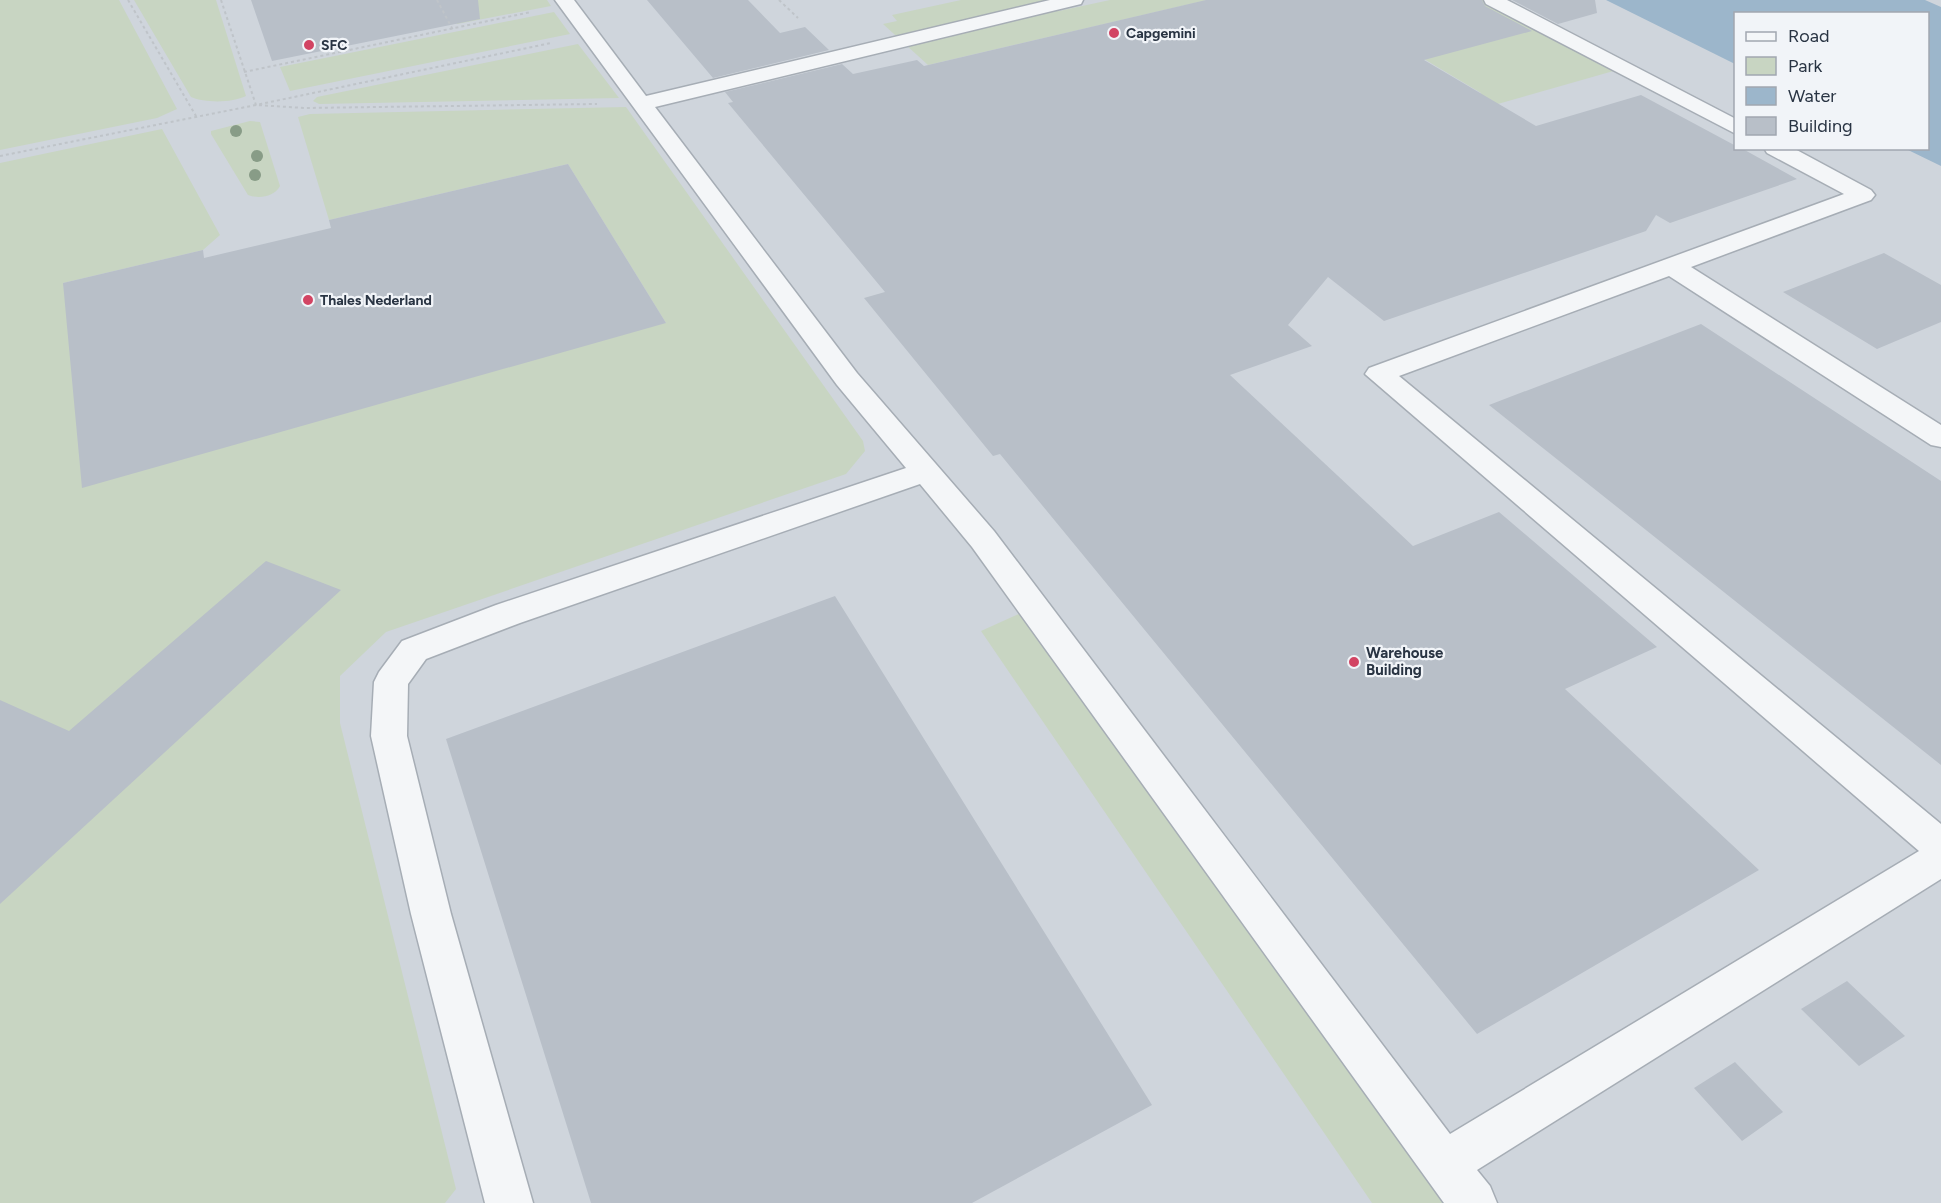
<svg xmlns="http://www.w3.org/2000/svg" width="1941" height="1203" viewBox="0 0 1941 1203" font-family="Figtree,sans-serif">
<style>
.built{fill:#cfd5dc;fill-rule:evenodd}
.green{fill:#c8d5c2}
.water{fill:#9cb6cb}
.building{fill:#b8bfc8}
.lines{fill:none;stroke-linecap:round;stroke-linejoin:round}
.minor-casing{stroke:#a6adb5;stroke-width:3}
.path{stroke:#bfc4c9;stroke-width:2;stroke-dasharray:3 3;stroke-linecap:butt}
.minor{fill:#f4f6f8;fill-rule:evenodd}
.tree{fill:#889c87}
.poi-dot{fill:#d24463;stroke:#f1f4f8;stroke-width:2}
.labels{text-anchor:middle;stroke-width:4.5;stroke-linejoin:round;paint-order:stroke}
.far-poi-label{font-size:14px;font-weight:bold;fill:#293443;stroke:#f1f4f8;text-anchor:start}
.poi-label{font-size:15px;font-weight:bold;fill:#293443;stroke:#f1f4f8;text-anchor:start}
</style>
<rect width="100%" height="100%" fill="#e1e6ea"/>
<path class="built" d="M0,0H1941V1203H0ZM1736,14H1928V148H1736Z"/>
<path class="green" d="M0,0H119L177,109L157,118L0,150Z
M134,0H216L246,96C232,103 205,103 191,97Z
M443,0H547L551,6L457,24Z
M961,0H1043L1059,11L1110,0H1207L928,65L883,24L897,21L892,15Z
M1325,0H1483L1617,70L1480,109L1481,93Z
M554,12L570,34L290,91L280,67Z
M578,44L619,98L319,104L313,101L317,97Z
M626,107L863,441L865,451L846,474L386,632L340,676V723L456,1189L445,1203H0V163L162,129L220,235L203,250L63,283L666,323L568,164L329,220L298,117L310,114Z
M250,121L260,122L280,186C274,197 259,199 248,195L211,134V131Z
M1021,613L1450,1203H1372L981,631Z"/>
<path class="water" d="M1606,0H1925L1941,7V166L1906,149L1928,148V14H1736L1735,64Z"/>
<path class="building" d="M251,0H478L480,19L272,61Z
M647,0H748L780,33L805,27L829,50L713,78Z
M1206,0H1482L1485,6L1532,31L1424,60L1536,126L1641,95L1736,146V148H1741L1797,179L1670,223L1656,215L1646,231L1384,321L1328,277L1288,325L1312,346L1230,375L1413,546L1499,512L1657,647L1565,689L1759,870L1477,1034L1000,454L993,456L864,298L885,292L728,103L733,102L725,92L842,64L853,74L917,60L924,66Z
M1512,0H1595L1597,13L1558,24Z
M568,164L666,323L82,488L63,283L203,250L204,258L331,228L329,220Z
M1884,253L1941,285V322L1877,349L1783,292Z
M1701,324L1941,481V765L1489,405Z
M266,561L341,590L0,904V700L69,731Z
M835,596L1152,1105L972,1203H591L446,739Z
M1847,981L1905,1036L1859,1066L1801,1009Z
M1735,1062L1783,1112L1742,1141L1694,1088Z"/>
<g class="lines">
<defs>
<path id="minor" d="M555,0H574L646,96L1050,0H1083L1081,4L655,107L857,373L994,531L1450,1134L1919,851L1365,374L1369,368L1844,194L1767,153L1764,148H1793L1871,190L1875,195L1871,200L1691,267L1941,425V447L1931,445L1669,276L1399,376L1941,824V879L1477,1170L1490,1186L1497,1203H1444L972,547L920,484L520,623L426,659L408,684L407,736L451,914L533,1203H485L411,914L371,736L374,682L379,672L402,641L496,605L906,468L837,385Z
M1484,0H1507L1736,119V134L1486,4Z"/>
</defs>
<use href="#minor" class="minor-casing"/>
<path class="path" d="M128,0L196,116
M221,0L256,105L551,43
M437,0L453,30
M779,0L798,18
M244,72L531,12
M0,156L256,105L305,108L597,104"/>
<use href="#minor" class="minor"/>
</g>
<g class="tree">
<circle cx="236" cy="131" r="6"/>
<circle cx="257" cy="156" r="6"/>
<circle cx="255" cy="175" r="6"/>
</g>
<g class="poi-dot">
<circle cx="1114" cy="33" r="6"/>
<circle cx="309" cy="45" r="6"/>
<circle cx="308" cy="300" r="6"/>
<circle cx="1354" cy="662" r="6"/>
</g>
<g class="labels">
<g class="far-poi-label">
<text x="1126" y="38">Capgemini</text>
<text x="321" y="50">SFC</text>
<text x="320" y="305">Thales Nederland</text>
</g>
<g class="poi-label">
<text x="1366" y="658">Warehouse<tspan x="1366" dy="17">Building</tspan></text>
</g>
</g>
<rect x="1734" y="12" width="195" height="138" fill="#f1f4f8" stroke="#a1a7b0" stroke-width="1.5"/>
<rect x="1746" y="32" width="30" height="9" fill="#f4f6f8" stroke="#a1a7b0" stroke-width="1.5"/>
<text x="1788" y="42" font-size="18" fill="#293443">Road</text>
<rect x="1746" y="57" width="30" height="18" fill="#c8d5c2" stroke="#a1a7b0" stroke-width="1.5"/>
<text x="1788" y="72" font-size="18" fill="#293443">Park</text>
<rect x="1746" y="87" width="30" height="18" fill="#9cb6cb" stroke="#a1a7b0" stroke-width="1.5"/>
<text x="1788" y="102" font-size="18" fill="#293443">Water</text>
<rect x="1746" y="117" width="30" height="18" fill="#b8bfc8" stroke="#a1a7b0" stroke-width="1.5"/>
<text x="1788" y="132" font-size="18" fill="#293443">Building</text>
</svg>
